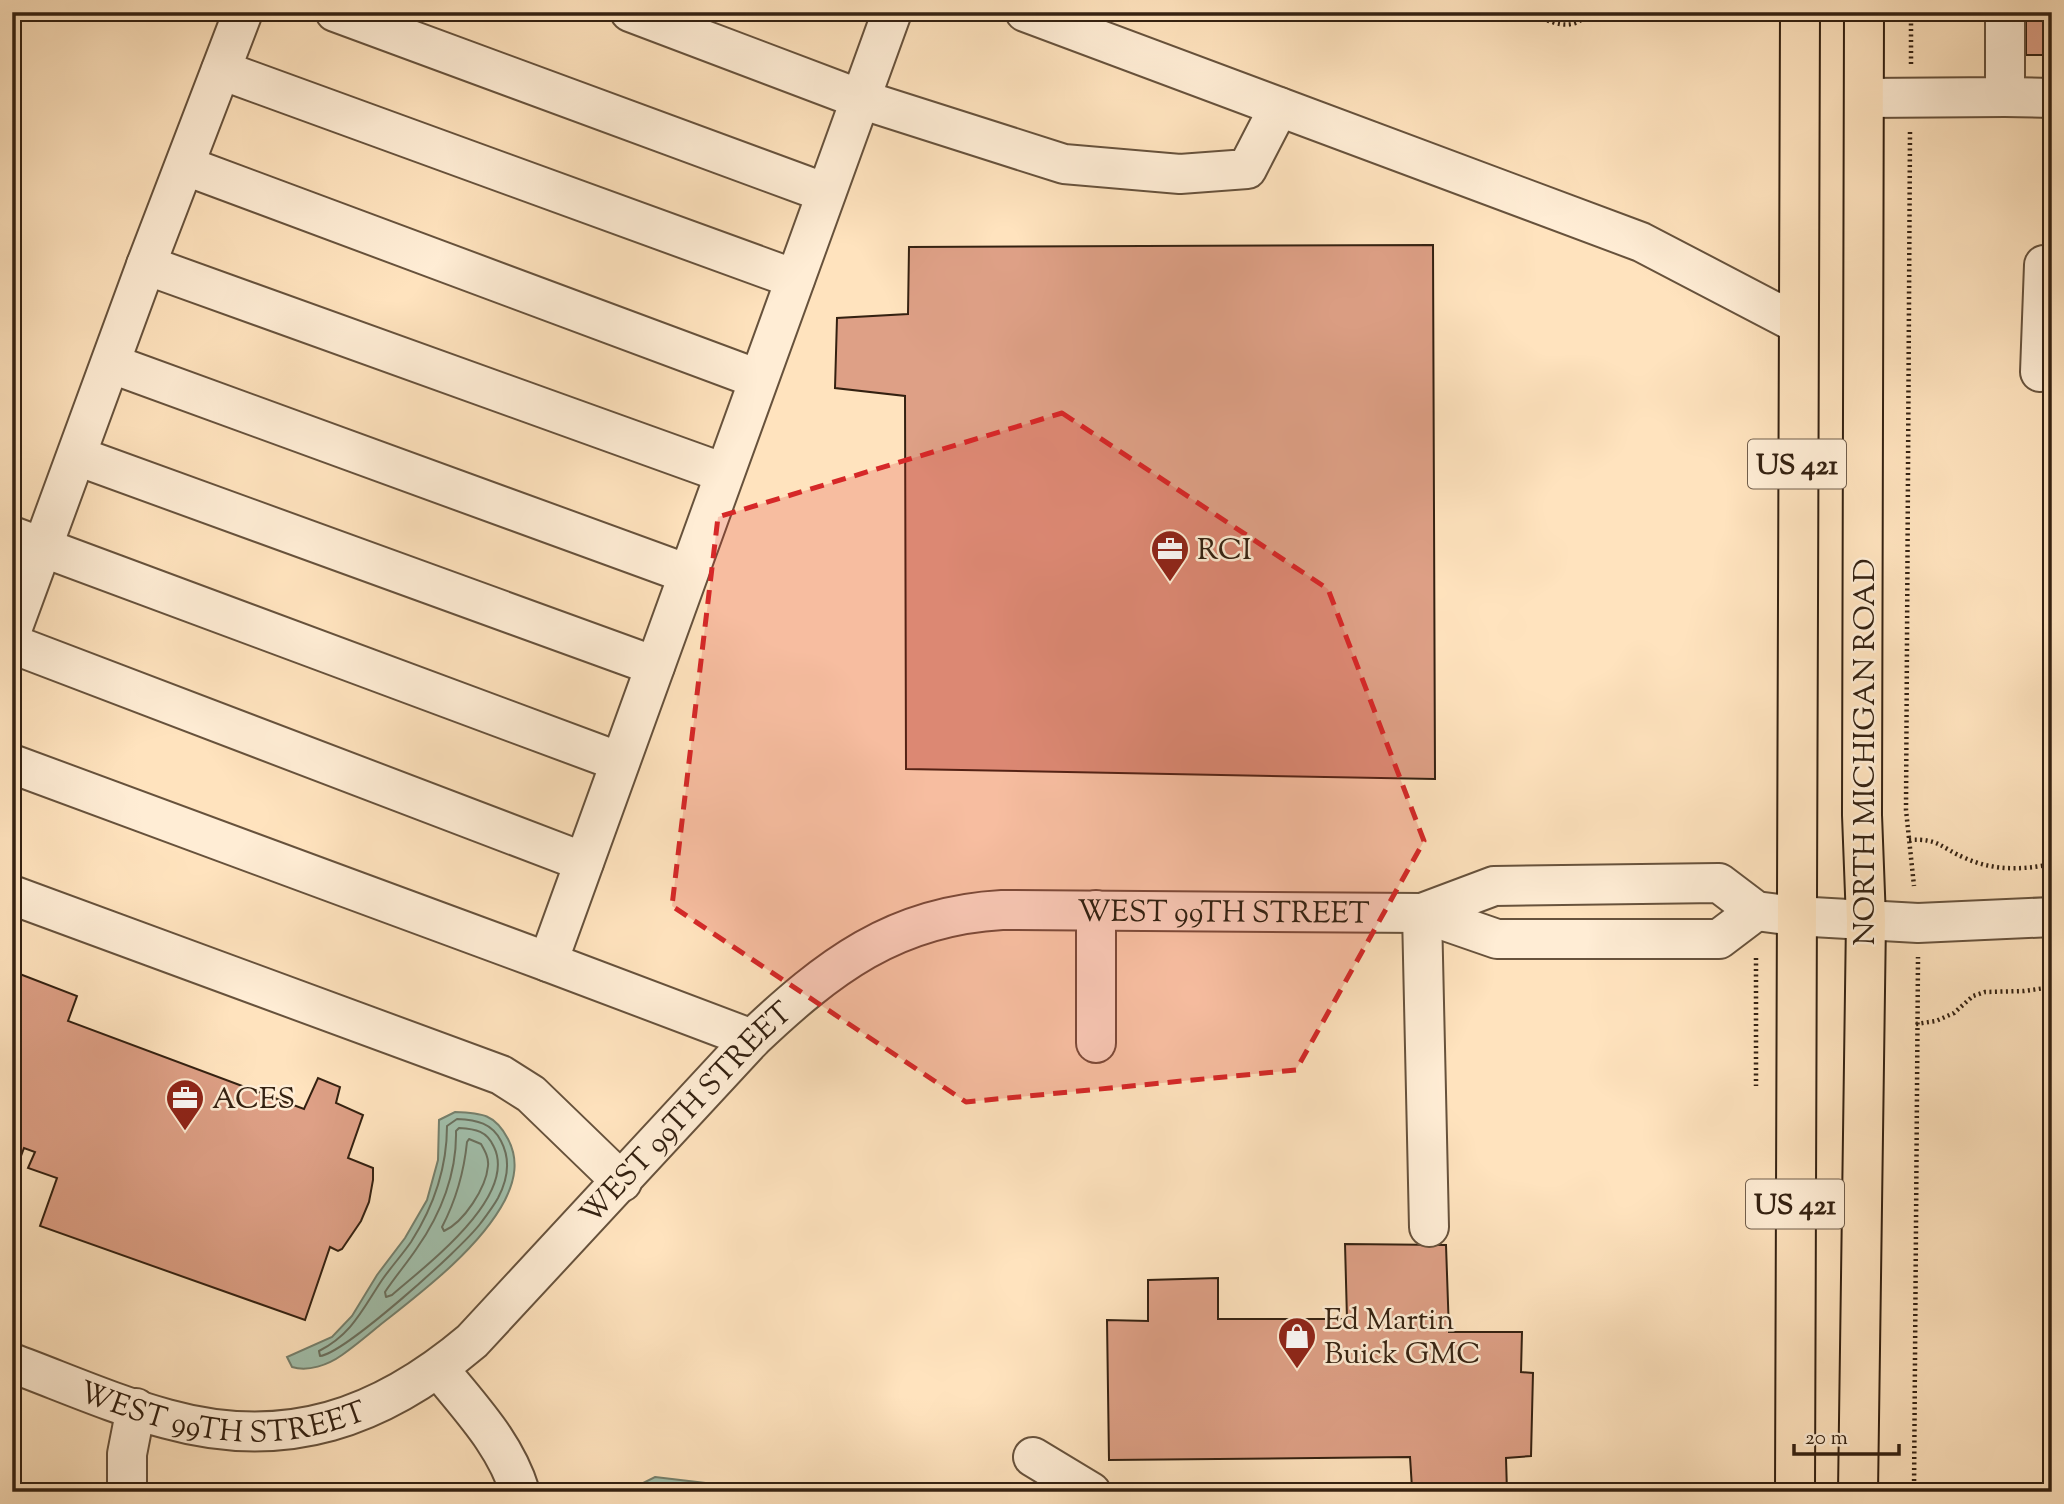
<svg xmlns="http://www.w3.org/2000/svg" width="2064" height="1504" viewBox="0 0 2064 1504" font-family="'Sorts Mill Goudy',serif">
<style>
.water{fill:#a1bfab;stroke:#75806d;stroke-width:2}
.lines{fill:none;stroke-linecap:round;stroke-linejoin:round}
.shore{stroke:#6a705e;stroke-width:2}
.building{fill:#dea086;stroke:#342111;stroke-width:2}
.minor-casing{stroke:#67523c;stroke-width:42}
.major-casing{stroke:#342111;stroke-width:42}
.path{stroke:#342111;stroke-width:4.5;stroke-dasharray:2 3.5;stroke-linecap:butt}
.minor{stroke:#ffedd5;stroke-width:38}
.major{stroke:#ffe3be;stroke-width:38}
.marked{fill:#d62828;fill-opacity:0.2;stroke:#d62828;stroke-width:5;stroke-dasharray:14 9;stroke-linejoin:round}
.labels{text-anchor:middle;stroke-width:5;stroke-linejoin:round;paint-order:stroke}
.shield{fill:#ffedd5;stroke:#715e4c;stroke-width:2}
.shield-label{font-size:28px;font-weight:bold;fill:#342111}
.poi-label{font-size:30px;fill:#342111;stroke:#ffedd5;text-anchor:start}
.street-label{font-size:30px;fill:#342111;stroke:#ffedd5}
</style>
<rect width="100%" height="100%" fill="#ffe3be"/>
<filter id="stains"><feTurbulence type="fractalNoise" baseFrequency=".00286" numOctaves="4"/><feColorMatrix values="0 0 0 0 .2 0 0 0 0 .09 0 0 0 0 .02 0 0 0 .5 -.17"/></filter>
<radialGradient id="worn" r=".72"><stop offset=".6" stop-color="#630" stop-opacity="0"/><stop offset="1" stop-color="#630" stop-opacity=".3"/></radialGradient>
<path class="water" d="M455,1112C482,1113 495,1114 508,1139C519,1160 515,1180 505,1200C480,1248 422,1292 380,1325C368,1335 355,1346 342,1355C328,1365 308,1372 292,1367L287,1357L332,1337L352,1316L377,1275L405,1238L427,1200L438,1160L439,1120Z
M655,1477L756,1489L758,1492H636L641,1484Z"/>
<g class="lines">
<path class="shore" d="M457,1119C477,1120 492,1123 501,1141C511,1160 508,1179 498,1198C493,1207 486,1216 480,1224C460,1250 345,1353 320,1356L319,1351C352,1334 362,1310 382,1280C391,1267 402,1255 411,1242C434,1206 447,1168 447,1126Z
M459,1128C476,1129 487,1131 494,1147C518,1197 425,1266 392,1295L386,1297L385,1292C395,1277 407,1263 417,1248C441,1214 457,1173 456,1131Z
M469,1139L481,1144C485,1151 489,1158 488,1166C486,1188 464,1222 444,1231L442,1227C456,1200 464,1172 467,1142Z
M644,1492L657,1485L715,1492"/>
</g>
<path class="building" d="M2026,12H2052V55H2026Z
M1433,245L1435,779L906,769L905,396L835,388L837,318L908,314L909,247Z
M12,971L77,996L68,1021L304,1109L318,1078L340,1087L336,1103L363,1115L348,1158L373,1168V1180L369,1202L361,1221L342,1249L338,1251L330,1247L305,1320L40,1226L57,1178L28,1168L35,1152L24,1148L18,1164L12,1162Z
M1345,1244L1446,1245L1449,1332H1522L1521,1372L1533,1373L1531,1456L1506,1458L1507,1492H1461L1460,1487L1412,1488L1410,1457L1109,1460L1107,1320L1148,1321V1280L1218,1278V1319H1347Z"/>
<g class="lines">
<defs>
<g id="minor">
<path d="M335,12L826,193"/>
<path d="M630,12L860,99L1064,164L1180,174L1247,169L1279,107"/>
<path d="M1025,12L1641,242L1798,324"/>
<path d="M221,70L795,279"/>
<path d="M2005,97L2052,98"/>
<path d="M1864,98L2005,97V12"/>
<path d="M186,166L758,379"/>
<path d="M146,265L724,473"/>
<path d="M112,364L688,574"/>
<path d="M2040,372L2044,265"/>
<path d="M77,456L655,666"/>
<path d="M12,536L620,762"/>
<path d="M12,630L146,265L243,12"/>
<path d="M12,644L584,862"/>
<path d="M12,764L548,962"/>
<path d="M12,895L501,1075L531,1094L622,1182"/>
<path d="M1096,910V1043"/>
<path d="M1422,913L1494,886L1719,883L1756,911L1795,916L1918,923L2052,917"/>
<path d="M1422,913L1429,1227"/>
<path d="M752,1039L548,962L892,12"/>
<path id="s1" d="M12,1363C63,1382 115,1405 167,1419C286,1452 381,1418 472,1341L752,1039C828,967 894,916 1002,910L1422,913L1497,939H1719L1756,911"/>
<path d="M439,1369C470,1408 505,1443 520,1492"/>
<path d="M1033,1457L1091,1492"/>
<path d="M127,1492V1454L136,1408"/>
</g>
<path id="major" d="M1795,1492L1800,12
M1858,1492L1866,920L1862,815L1864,12"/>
</defs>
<use href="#minor" class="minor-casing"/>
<use href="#major" class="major-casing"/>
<path class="path" d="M1527,12C1551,21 1570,35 1590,12
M1911,64V12
M1910,132L1906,810L1914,886
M1909,840C1939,838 1941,848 1965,858C1994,871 2022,870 2052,864
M1756,958V1086
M1916,1024L1936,1021L1954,1013L1973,996L1985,992L2024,991L2052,987
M1914,1492L1918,957"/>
<use href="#minor" class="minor"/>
<use href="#major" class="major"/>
</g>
<path class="marked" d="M1062,413L1328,589L1424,841L1296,1070L966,1102L672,906L718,517Z"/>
<defs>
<symbol id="office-pin" viewBox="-11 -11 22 30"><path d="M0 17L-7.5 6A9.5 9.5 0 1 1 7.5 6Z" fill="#8f2418" stroke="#ffedd5"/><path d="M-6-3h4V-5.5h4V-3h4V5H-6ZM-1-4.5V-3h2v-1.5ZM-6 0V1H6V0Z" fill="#fff"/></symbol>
<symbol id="shop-pin" viewBox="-11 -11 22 30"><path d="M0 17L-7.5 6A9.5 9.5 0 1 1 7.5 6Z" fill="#8f2418" stroke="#ffedd5"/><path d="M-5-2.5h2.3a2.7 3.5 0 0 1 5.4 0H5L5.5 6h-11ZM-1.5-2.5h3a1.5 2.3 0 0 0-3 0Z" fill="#fff"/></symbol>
</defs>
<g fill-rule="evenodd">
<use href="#office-pin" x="1148" y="527" width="44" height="60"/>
<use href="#office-pin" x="163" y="1076" width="44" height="60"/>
<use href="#shop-pin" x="1275" y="1314" width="44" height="60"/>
</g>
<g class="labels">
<g class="shield">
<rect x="1748" y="439.5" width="98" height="49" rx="5"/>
<rect x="1746" y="1179.5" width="98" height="49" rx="5"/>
</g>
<g class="shield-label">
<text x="1797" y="474">US 421</text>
<text x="1795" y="1214">US 421</text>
</g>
<g class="poi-label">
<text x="1197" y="559">RCI</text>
<text x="212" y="1108">ACES</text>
<text x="1324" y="1329">Ed Martin<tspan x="1324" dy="34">Buick GMC</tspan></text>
</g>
<g class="street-label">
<text transform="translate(1864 752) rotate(-90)" y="10">NORTH MICHIGAN ROAD</text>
<text dy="10" stroke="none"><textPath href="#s1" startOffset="1416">WEST 99TH STREET</textPath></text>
<text dy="10" stroke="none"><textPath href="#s1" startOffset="807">WEST 99TH STREET</textPath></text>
<text dy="10" stroke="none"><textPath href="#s1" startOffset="220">WEST 99TH STREET</textPath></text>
</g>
</g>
<rect width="2064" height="1504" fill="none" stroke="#ffe3be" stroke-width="42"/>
<rect x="14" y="14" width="2036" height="1476" fill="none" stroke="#342111" stroke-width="3.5"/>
<rect x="21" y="21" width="2022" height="1462" fill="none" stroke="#342111" stroke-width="2"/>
<path d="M1794 1444v10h105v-10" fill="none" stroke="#342111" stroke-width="3.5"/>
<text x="1805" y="1444" font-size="21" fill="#342111" stroke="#ffedd5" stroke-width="5" paint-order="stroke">20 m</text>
<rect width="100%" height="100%" filter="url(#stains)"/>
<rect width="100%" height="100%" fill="url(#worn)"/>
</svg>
